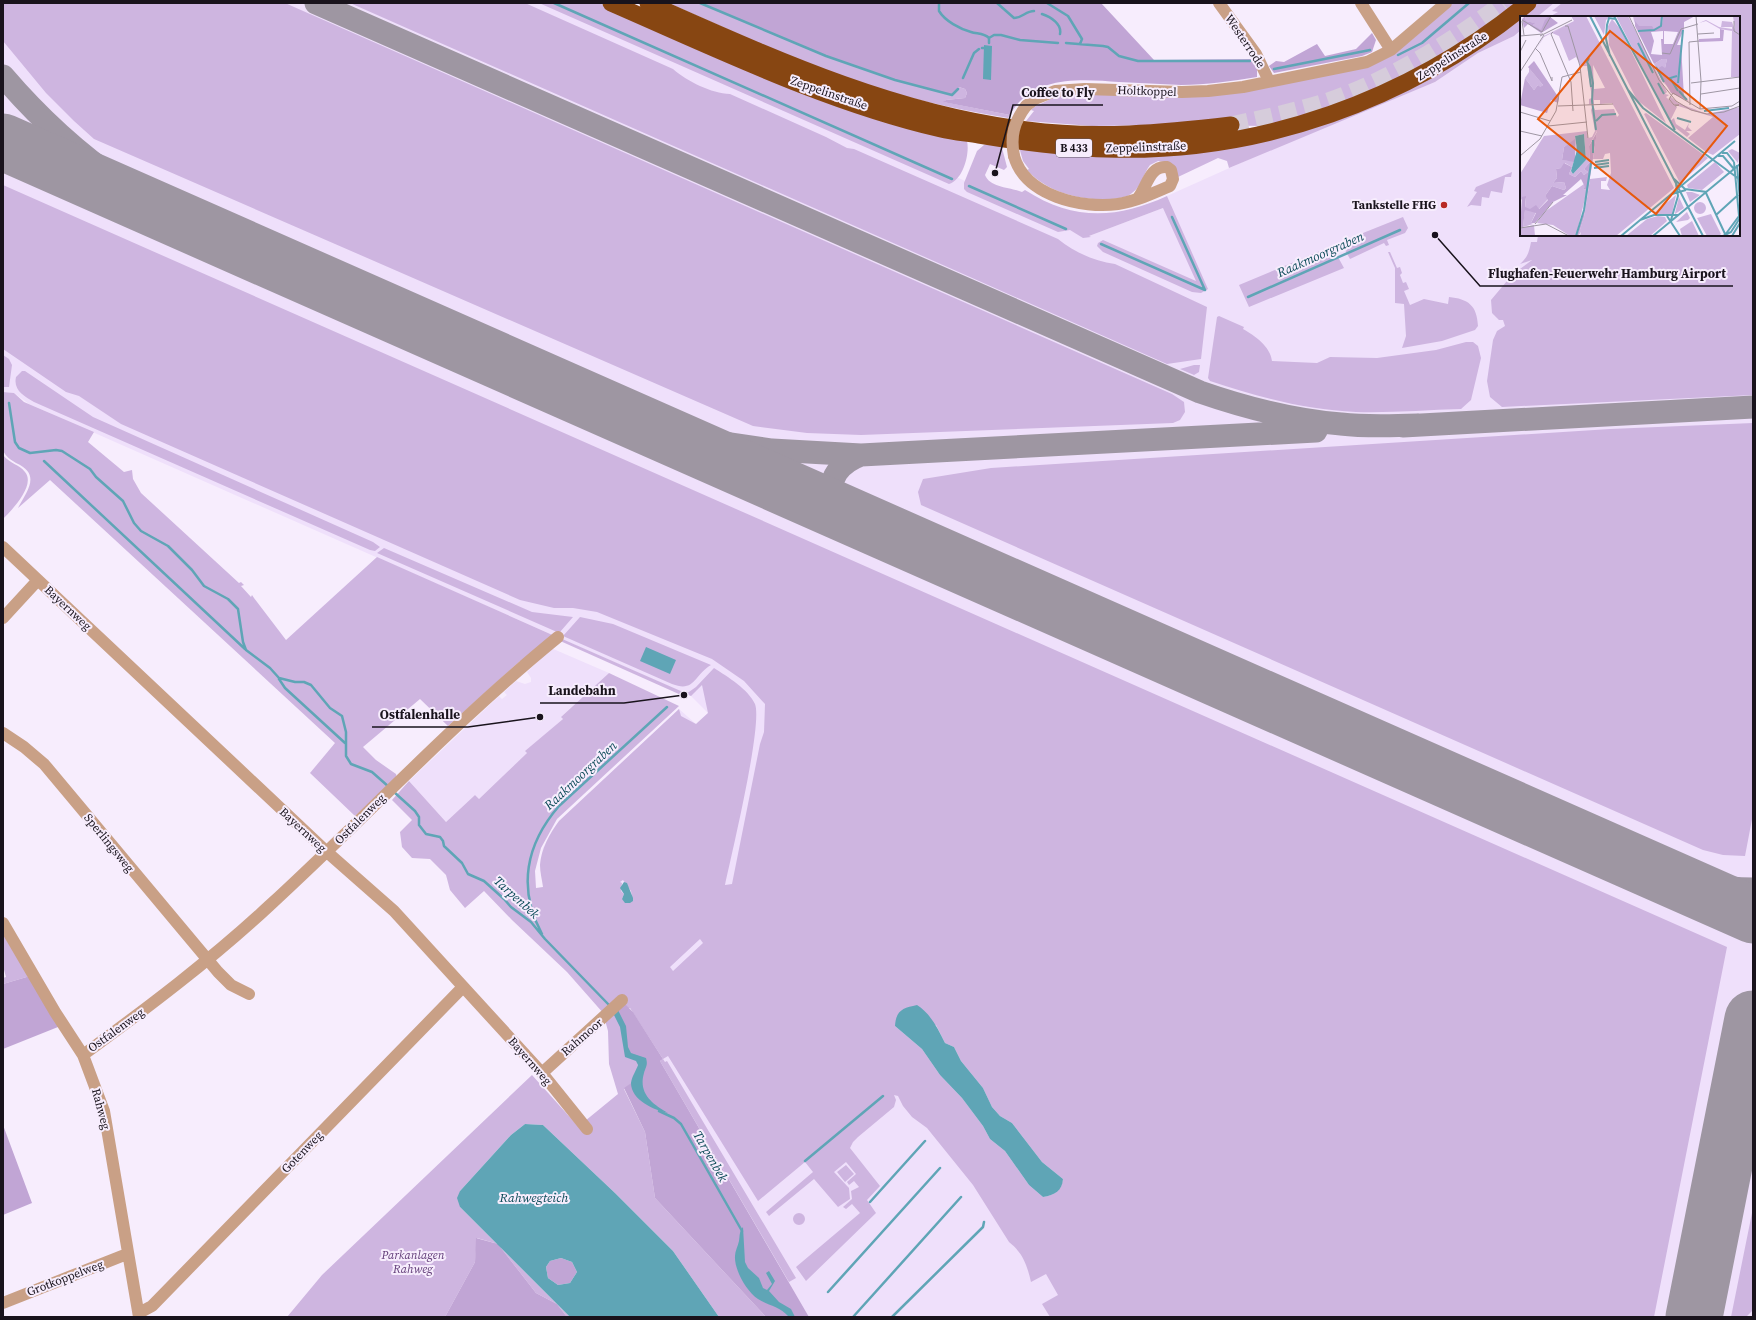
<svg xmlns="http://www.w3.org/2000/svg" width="1756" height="1320" viewBox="0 0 1756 1320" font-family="'Source Serif 4',serif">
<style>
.built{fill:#efe0fb}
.green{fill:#ceb5e0;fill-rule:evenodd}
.forest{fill:#c1a5d5}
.water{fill:#5fa5b6;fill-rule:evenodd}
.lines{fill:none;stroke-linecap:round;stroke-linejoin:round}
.stream{stroke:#5fa5b6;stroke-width:2.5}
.taxiway{stroke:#9e96a2;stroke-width:23}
.runway{stroke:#9e96a2;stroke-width:57}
.highway-tunnel{stroke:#d6ccdb;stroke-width:17;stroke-dasharray:17 8;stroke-linecap:butt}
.minor{stroke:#c9a086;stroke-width:12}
.highway{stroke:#874612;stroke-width:17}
.minor-bridge{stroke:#c9a086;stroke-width:12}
.poi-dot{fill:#b92b24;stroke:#f7edfd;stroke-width:1.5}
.labels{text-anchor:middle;stroke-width:4;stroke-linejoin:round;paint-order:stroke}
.shield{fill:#f7edfd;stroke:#5c5460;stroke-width:1}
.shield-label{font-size:11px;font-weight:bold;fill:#19131c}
.street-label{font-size:12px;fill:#19131c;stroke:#f7edfd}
.poi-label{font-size:12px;font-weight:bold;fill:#19131c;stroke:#f7edfd;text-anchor:end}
.park-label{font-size:12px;font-style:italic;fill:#613c78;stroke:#f7edfd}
.water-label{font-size:13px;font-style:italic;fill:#0c4b58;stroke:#f7edfd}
.inset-river{fill:none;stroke:#5fa5b6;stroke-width:2}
.inset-road{fill:none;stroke:#9e96a3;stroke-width:1}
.view{fill:#e8590c;fill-opacity:0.15;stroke:#e8590c;stroke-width:2}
.inset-edge{fill:none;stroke:#19131c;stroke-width:2}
.leader{fill:none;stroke:#19131c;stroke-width:1.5}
.callout-dot{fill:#19131c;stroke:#f7edfd;stroke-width:1.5}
.callout-label{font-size:13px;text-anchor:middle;font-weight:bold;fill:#19131c;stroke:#f7edfd;stroke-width:4;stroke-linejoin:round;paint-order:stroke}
</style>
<rect width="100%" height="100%" fill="#f7edfd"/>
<path class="built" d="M3,3H565L1089,236L1171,205L1167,196L1265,152L1435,82L1478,53L1514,36L1521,30V235H1739V17H1537L1554,3H1753V1317H809L660,1061L664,1058L633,1007L554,927L540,864L543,848L552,831L559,821L679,709L696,724L708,713L691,696L29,404L14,393L3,392Z
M551,648L609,673L562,716L563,719L526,751L527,753L479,799L475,795L446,822L409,781L499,696L502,699L507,695L504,692L516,681L525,684L531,682V678L527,672Z"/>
<path class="green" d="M3,3H285L1172,394L1184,402L1185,412L1180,420L1173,423L861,435L807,433L753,426L94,139L74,121L46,93L3,41Z
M350,3H525L673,69C688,82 711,93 730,94L826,137L847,148L854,149L1058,239C1074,252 1094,261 1115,264L1207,307L1201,359L1167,364Z
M539,3H599L704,50L967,141C970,154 963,180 949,184Z
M669,3H702L826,56L895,80L952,95L959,87L965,89L967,93L965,98L946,100L944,102L1010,115L1008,118C954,109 901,97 849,79C788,57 729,30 669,3Z
M1452,3H1519L1479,33L1382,89L1270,126L1170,125L1092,126L1026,121L1034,111L1031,110L1034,107L1057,96L1085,93L1182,97L1328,74L1409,42Z
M1533,3H1554L1537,17H1521V30L1514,36L1478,53L1435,82L1229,168L1227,161L1218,158L1178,177L1169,163L1158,161L1150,165C1143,174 1142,186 1132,193C1126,198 1119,198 1112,199C1082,201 1048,193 1027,170L1029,169L1023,161L1019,147L1065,152L1335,117Z
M1562,3H1753V395L1502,407L1490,397L1487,381L1493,340L1497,331L1505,326L1503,320H1499L1492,313L1491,300L1512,275L1532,260L1520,264C1528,257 1529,252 1531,242H1537L1538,235H1739V17H1549L1558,12L1552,11Z
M993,143L1001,144L1007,167L1004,170L990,164L985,175C990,188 1010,187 1022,192L1025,190C1073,221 1117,219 1167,196L1208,289L1201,293L1192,292L1103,252L1097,246L1098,243L1103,240L1196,281L1163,208L1089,236L1091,237L1083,238L1070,230L1058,232L967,192L964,189V183L977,151L984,145Z
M1512,172L1511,177H1505L1502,193L1491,191L1489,198L1482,197L1481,206L1471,205L1467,207L1477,192L1474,191L1476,187Z
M3,185L1727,947L1654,1317H1050L1042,1304L1058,1295L1046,1274L1031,1282C1027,1265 1023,1253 1009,1242L973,1185L927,1128L912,1117L903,1106L898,1096L894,1095L896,1100L894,1107L858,1137L853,1142L850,1148L880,1186L867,1200L876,1213L806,1281L796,1267L860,1213L852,1204L846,1209L843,1207L852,1199L851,1191L859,1187L854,1181L849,1185L847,1182L856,1174L846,1162L834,1172L849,1188L850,1199L838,1207L814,1179L769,1216L766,1212L813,1172L805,1162L758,1201L668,1056L663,1059L665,1062L667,1061L796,1278L789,1282L660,1061L663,1059L630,1008L604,1014L567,972L512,920L484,891L465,908L450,890L446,875L430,859L412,858L402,847L400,832L412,820L392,800L409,781L446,822L475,795L479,799L527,753L525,751L563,719L561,717L609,673L679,706L557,819L541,848L535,871L536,888L543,887C542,880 540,872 540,865C541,849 550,833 559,821L679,709L681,716L696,724L708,713L702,685L691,696L686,694L696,687L714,668C728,677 748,689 755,704C763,724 731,857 725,885L732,884L760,744L764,732L765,704L744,681L712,659L597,612L573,608H554L520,600L121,424L79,396L66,392L3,349ZM623,880L631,891L632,897L622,899L624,894L621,891L622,883L620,882ZM700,939L703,943L673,971L670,967ZM936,1025L945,1043L954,1047L961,1061L983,1088L992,1107L1000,1116L1012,1123L1042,1162L1063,1179C1061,1191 1055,1195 1043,1197L1029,1185L1005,1151L990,1139L983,1126L962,1098L940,1075L922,1049L895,1026Z
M1403,217L1408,228L1405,233L1387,240L1389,245L1386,246L1384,243L1350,259L1345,250L1343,241Z
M1332,246L1344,268L1249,307L1239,285Z
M1388,252H1390L1397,268L1400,267L1402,273L1400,275L1403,283L1406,282L1409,289L1404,291L1410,305L1424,299L1448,304L1449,297C1468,299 1477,305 1478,326L1475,330L1442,341L1402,348L1406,336L1404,304L1395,303V268Z
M1219,316L1244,327L1243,329C1255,336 1270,346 1272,361L1317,363L1330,357L1377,358L1436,350L1466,342H1473L1478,346L1481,358L1471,400L1461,409C1426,410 1391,413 1356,412C1306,410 1258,397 1210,381L1208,378L1217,317Z
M3,355L9,359L12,365L9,387H3Z
M1194,365H1200L1199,372L1194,375L1180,369Z
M22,371H25L93,417L373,542L380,547L375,551L370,550L34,402C24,396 13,390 16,377Z
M3,392L14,393L24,402L94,432L88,442L124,472L132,470L133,479L141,493L239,583L241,582L244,585L241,586L251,597L252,595L254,598L286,640L377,557L557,637L521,663L520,661L448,726L420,699L363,747L376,760L396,774L397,779L355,816L310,773L335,743L50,480L18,508C28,490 41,474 16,463C11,460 5,456 3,450C0,440 3,405 3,392Z
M1753,423V814L1745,856L1723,855L1703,850L921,505L918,492L923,479L991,468L1610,429Z
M3,455C10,464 19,464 25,472C36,485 12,510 3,519Z
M384,548L532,612L573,617L560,632H557L377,553Z
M580,617L613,624L711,665C694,675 695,693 672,684L563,636Z
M560,638L683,692L681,695L558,640Z
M3,930L30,976L3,984V978L6,977L3,966Z
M614,1011L638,1060L637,1079L624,1089L645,1132L655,1198L766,1317H719L673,1251L615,1193L543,1125L525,1124L511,1135L460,1191V1207L570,1317H567L557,1304L536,1293L498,1244L477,1238L475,1262L445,1317H287L322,1275L532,1075L585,1134V1121L618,1094L609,1064L608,1031L605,1020Z
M846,1165L854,1174L845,1182L837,1172Z
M1753,1208V1310L1746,1317H1731Z
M793 1219a6 6 0 1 1 12 0a6 6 0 1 1-12 0Z"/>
<path class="forest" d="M702,3H1101L1154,60L1251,59L1257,68V77C1232,81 1206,85 1181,85C1160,84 1140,83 1119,82C1081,79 1031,75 1010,115L943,102L946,100L965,98L967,93L965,89L959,87L956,92L952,95L895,80L826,56Z
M1372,33L1376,40L1372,52L1362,56L1274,73L1269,66L1276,61L1284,62L1317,44L1325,56L1356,49Z
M30,976L63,1025L3,1049V984Z
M623,1002L633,1012L663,1059L660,1061L809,1317H766L655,1198L645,1132L624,1088L637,1079L638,1060L626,1054L624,1029L614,1011Z
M3,1125L32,1203L3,1215Z
M476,1238L498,1244L536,1293L557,1304L567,1317H445L475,1262Z
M561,1258L572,1262L577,1272L570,1283L558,1285L548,1278L546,1267L550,1261Z"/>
<path class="water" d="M984,45L992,46L991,80L983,79Z
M646,647L676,660L670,674L640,661Z
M624,882L627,883L633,898V901L630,903H625L622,899L624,894L620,888Z
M917,1005C931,1014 938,1029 945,1043L954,1047L961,1061L983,1088L992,1107L1000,1116L1012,1123L1042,1162L1063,1179C1062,1191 1055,1195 1043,1197L1029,1185L1005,1151L990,1139L983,1126L962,1098L940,1075L922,1049L895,1026C896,1010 903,1008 917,1005Z
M617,1008L626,1026L628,1047L631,1053L646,1058C648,1065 646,1066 644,1073C638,1093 652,1104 668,1113C654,1110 631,1100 631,1083C632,1076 636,1071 638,1065L636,1061L625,1057L620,1027L613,1013Z
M525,1124L543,1125L615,1193L673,1251L719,1317H570L460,1207L457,1198L460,1191L511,1135ZM561,1258L572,1262L577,1272L570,1283L558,1285L548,1278L546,1267L550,1261Z
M743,1227L745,1262L748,1268L759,1278L763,1288L767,1290L772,1284L766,1273L769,1271L775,1281L769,1291L779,1302L791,1309L795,1317H789C779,1306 769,1306 758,1299C746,1291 734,1269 735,1256C735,1251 738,1246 739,1241C740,1235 739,1232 743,1227Z"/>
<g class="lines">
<path class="stream" d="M554,3L952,179
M700,3L826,56L895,80L952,95L958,89
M939,3V11C945,21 960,29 971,32C977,34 984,33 989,38
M997,3L1014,18C1022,18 1026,11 1034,11
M1047,3L1068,16L1082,39L1080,44
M1042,14C1051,17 1062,24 1060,34
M989,38L994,35H1001L1020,40L1058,43
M989,43V38
M1066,43L1103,46L1108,47L1119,56L1138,61H1250
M982,48H984
M1398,55L1422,43L1469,3
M1274,69L1370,50
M963,78L974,53L979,49
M969,186L1066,229
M1172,217L1205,290
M1101,244L1205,290
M1248,297L1400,230
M9,403L15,442L19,448L30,453L56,450L62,451L90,469L96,477L123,501L134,523L141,531L168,546L192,570L204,586L228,599L238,609L243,642L246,650L270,668L279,678L295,682H304L311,685L330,708L342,716L346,732V756L351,764L372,772L389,787
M44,461L245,649
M279,679L285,688L345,743
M394,792L415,811L419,817V825L426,834L440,837L443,841L444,846L462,863L468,874L484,881L504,899L511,907L531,922L545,939L610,1006
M542,934C517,888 526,844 559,806L667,707
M659,1111L674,1118L681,1124L742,1231
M805,1161L883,1096
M870,1202L925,1141
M828,1292L940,1168
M853,1317L961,1197
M892,1317L983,1227L984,1222"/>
<path class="taxiway" d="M316,3L1200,392C1246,408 1292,420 1341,424C1366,427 1392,426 1418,425
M3,76C38,117 77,153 122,184C142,199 166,210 187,223
M592,401L679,432L725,443L772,450L861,455L1316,431
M1403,426L1753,407
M848,515C844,511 839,506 836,501C824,479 842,462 861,455
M1647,868C1681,880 1716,889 1753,889
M1714,898L1753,924
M1752,1023L1753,1021"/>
<path class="runway" d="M3,142L1753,915
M1694,1317L1753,1019"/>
<path class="highway-tunnel" d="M1231,125C1264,118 1296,111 1328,101C1391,79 1450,43 1503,3"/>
<path class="minor" d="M1219,3L1256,54L1269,81
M1361,3L1391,50
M1026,106L1035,99L1055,91L1085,89L1182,92L1208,91L1243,87L1367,62L1391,50L1446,3
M1014,156C1025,196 1082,209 1118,204C1137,201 1154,193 1170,186L1173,179L1171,170L1167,167C1149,165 1147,188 1137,199
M3,547L327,852L394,911L542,1073L587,1129
M3,618L38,580
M3,733L24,747L44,764L218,972L231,985L249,994
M3,923L55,1012L83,1055L104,1111L139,1317
M83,1055C147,1008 211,960 269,906C366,817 456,720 558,637
M542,1073L622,1000
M3,1303L127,1254
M139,1313L152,1306L463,987"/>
<path class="highway" d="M611,3C717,49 828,103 941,129C953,132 967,133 979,135C1021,142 1063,148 1106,149C1260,154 1410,100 1528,3
M648,3C770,57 893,114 1027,130C1095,139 1164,133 1231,125"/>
<path class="minor-bridge" d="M1014,156C1010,136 1014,122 1026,106"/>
</g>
<circle class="poi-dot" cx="1444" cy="205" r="4"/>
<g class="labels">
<rect class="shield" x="1056" y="139" width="36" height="18" rx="3"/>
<g class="shield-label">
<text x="1074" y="152">B 433</text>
</g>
<g class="street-label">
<text transform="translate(1245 41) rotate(56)" y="4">Westerrode</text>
<text transform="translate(1452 56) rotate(-32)" y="4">Zeppelinstraße</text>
<text transform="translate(1147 91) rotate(2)" y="4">Holtkoppel</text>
<text transform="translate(829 93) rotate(19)" y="4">Zeppelinstraße</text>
<text transform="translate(1146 147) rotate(-2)" y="4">Zeppelinstraße</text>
<text transform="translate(68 608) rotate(43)" y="4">Bayernweg</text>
<text transform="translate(360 819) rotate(-45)" y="4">Ostfalenweg</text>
<text transform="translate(303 830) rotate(43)" y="4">Bayernweg</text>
<text transform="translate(109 843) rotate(51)" y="4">Sperlingsweg</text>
<text transform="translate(116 1030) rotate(-36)" y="4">Ostfalenweg</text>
<text transform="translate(582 1037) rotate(-41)" y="4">Rahmoor</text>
<text transform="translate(530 1061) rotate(49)" y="4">Bayernweg</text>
<text transform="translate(101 1109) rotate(75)" y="4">Rahweg</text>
<text transform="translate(302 1152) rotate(-46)" y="4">Gotenweg</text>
<text transform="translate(65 1278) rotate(-21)" y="4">Grotkoppelweg</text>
</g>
<g class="poi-label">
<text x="1436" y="209">Tankstelle FHG</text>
</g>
<g class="park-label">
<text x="413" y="1259">Parkanlagen<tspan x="413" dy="14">Rahweg</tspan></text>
</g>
<g class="water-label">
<text transform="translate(1320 254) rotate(-24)" y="5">Raakmoorgraben</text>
<text transform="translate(580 775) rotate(-43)" y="5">Raakmoorgraben</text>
<text transform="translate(517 897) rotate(42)" y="5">Tarpenbek</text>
<text transform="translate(711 1156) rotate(60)" y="5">Tarpenbek</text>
<text x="534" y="1202">Rahwegteich</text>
</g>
</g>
<g transform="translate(1520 16)">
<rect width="220" height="220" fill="#f7edfd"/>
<path d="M5,0H29L21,15L13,9L14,7L6,5ZM51,0H66L154,172L96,220H60L61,216L58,220L64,201L70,163L87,161L86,165H81V173L90,174L87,169L91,157L90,137L85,138L83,143H73L77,115L69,130L70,146L64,153L68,156L64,159L61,155L55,161L49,158L52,151L45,147L42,152L36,153L37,162L33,167L44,166L46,172L44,174L32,170L25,180L28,183L16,196L11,207L13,208L3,211L6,182L0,184V158L24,120L67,115L68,122L72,121L75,115L71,94L73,89L75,94L94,93L97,101L99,99L92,87L80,88V84H74V88L67,89L69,88V83L72,82L67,50H61L56,41L49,45L39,20L32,17L43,11L24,21L17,32L24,20L54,5ZM73,49L85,72L74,73ZM64,118L66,144L53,158L51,155L57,134L55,120ZM55,124L56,145L42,144L44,131ZM74,0H91L86,4L84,19ZM96,0H108L147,76L145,78L149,79L146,81L157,91L150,105ZM113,0H143L141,13L122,16L134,48L142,43H147L145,52H137L150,73L142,65L114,5ZM213,0H220V61H211L212,15L200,13L186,5L179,7L186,4L199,11L212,13V11H201L202,5L212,6L215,14ZM92,3L101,14L146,107L117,84L89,29L88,10ZM9,52L23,69L19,72L18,69L14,74L5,62L9,56ZM150,80L158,87L187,98L220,91V118L193,139L186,136L168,122L193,101L155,89L150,85ZM126,97L188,142L160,167L124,98ZM154,102L156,108L165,114L169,107L168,111L172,115H166L170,118L167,121L152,109L150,105ZM212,133L220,137L218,147L208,135ZM195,146L204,156L182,174L168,172L167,169ZM64,168L66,171L63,173L67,174L56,220H50L33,209L17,207L23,197ZM166,176H172L180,179L170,186ZM156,179L152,198H134V197ZM159,181L164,192L155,198V197ZM174 192a6 6 0 1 1 12 0a6 6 0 1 1-12 0ZM167,196L170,202L168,204L156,206ZM191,198L201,218L199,220H187L177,202ZM138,200L145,201L147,205L130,220H106L127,203ZM172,205L179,220H162L160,213ZM14,209L15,220H0V212Z" fill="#ceb5e0" fill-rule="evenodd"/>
<path d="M5,0L6,5L15,7L13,9L21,14L25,4L29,0L38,7L21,17L8,8L4,12L2,3ZM143,0H175L164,6V13L157,29H161L164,81L170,86L151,77L137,53L142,50L145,52L147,43H142L134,48L115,10V5L119,10H132L134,13L142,8ZM143,15V23H141L142,39L131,38L134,25L131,16ZM144,15L158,16L153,28H144ZM200,13L204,14L203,25L179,26V23L200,22ZM14,45L39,82L38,87L31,84L27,97L0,89L5,62L14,74L18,69L20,71L23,69L8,51ZM77,116L64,201L58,220L56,219L64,196L67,174L63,173L65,171L61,163L43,179H47L33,186L15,207H11L16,197L5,194L3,211H0L2,181L6,180L5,191L10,193L16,189L19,193L28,184L25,180L32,170L44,174L46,172L44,166L33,167L37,162L36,153L41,152L44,147L52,151L49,158L55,161L61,155L64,159L68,156L64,153L70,146L69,130ZM55,123V146L42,144L44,131Z" fill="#c1a5d5" fill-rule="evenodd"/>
<path d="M64,118L66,144L53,158L51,155L57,134L55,120Z" fill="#5fa5b6"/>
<path class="inset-river" d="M70,0L183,220M94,0L155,114M118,15L134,14L141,10L142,0M118,27L133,57M90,40L86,23L87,9L89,2L96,3M69,42L67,46L70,51L73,67L72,85L76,114M68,48L71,71M136,51L144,66M157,60L150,62L158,75M138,67L144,78M158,67L163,14M108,74L123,92L219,163M159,75L167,84M184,95L209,92M157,102L171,106M76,105L82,99L96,98M73,137V124M202,137H207L214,146M198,140H203L214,153M75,146L89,144M75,149L89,147M217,149L220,185M74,152L89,150M153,162L165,173L187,176M186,177L206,220M152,178L166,174M196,199L218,179M147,200L160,220M120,204L134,199H159M151,204L158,180L156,168M205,219L219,200L214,146M56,220L64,194L71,147M101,220L215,125M133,220L220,148M203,220L211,216L220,202M212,220L220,207"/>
<path class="inset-road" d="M109,0L139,64L156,85L171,94L187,98L204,96L220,90M176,0L181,65L180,93M2,4L22,16L31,0M2,5L4,19M214,5V15L220,19M45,10H48L60,50L68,122M33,16L31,18L51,66L53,95M178,18L194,17M0,20L23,18M20,20L52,4M15,32L20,37L32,65V61M0,36L6,24M142,37L150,38L161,13L178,8M0,56L24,19M171,67L220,61M181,78L220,72M170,89L169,26L179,25M38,90L93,88M155,90L159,89H154L149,83L153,77L180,93L212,90L220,85M0,96L30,105M28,110L67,106M0,115L22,120M0,140L20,123L36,95L42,61L61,56M15,208L33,186M0,212L26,208L49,220"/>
<path class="view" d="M90,15L207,110L136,198L18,103Z"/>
<rect width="220" height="220" class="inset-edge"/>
</g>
<path class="leader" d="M995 173L1013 105H1103M1435 235L1480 286H1733M684 695L624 703H540M540 717L468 727H372"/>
<g class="callout-dot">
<circle cx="995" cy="173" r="4"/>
<circle cx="1435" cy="235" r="4"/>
<circle cx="684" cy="695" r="4"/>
<circle cx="540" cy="717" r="4"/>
</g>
<g class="callout-label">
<text x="1058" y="97">Coffee to Fly</text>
<text x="1607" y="278">Flughafen-Feuerwehr Hamburg Airport</text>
<text x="582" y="695">Landebahn</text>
<text x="420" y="719">Ostfalenhalle</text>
</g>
<rect width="1756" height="1320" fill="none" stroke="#19131c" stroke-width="8"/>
</svg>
